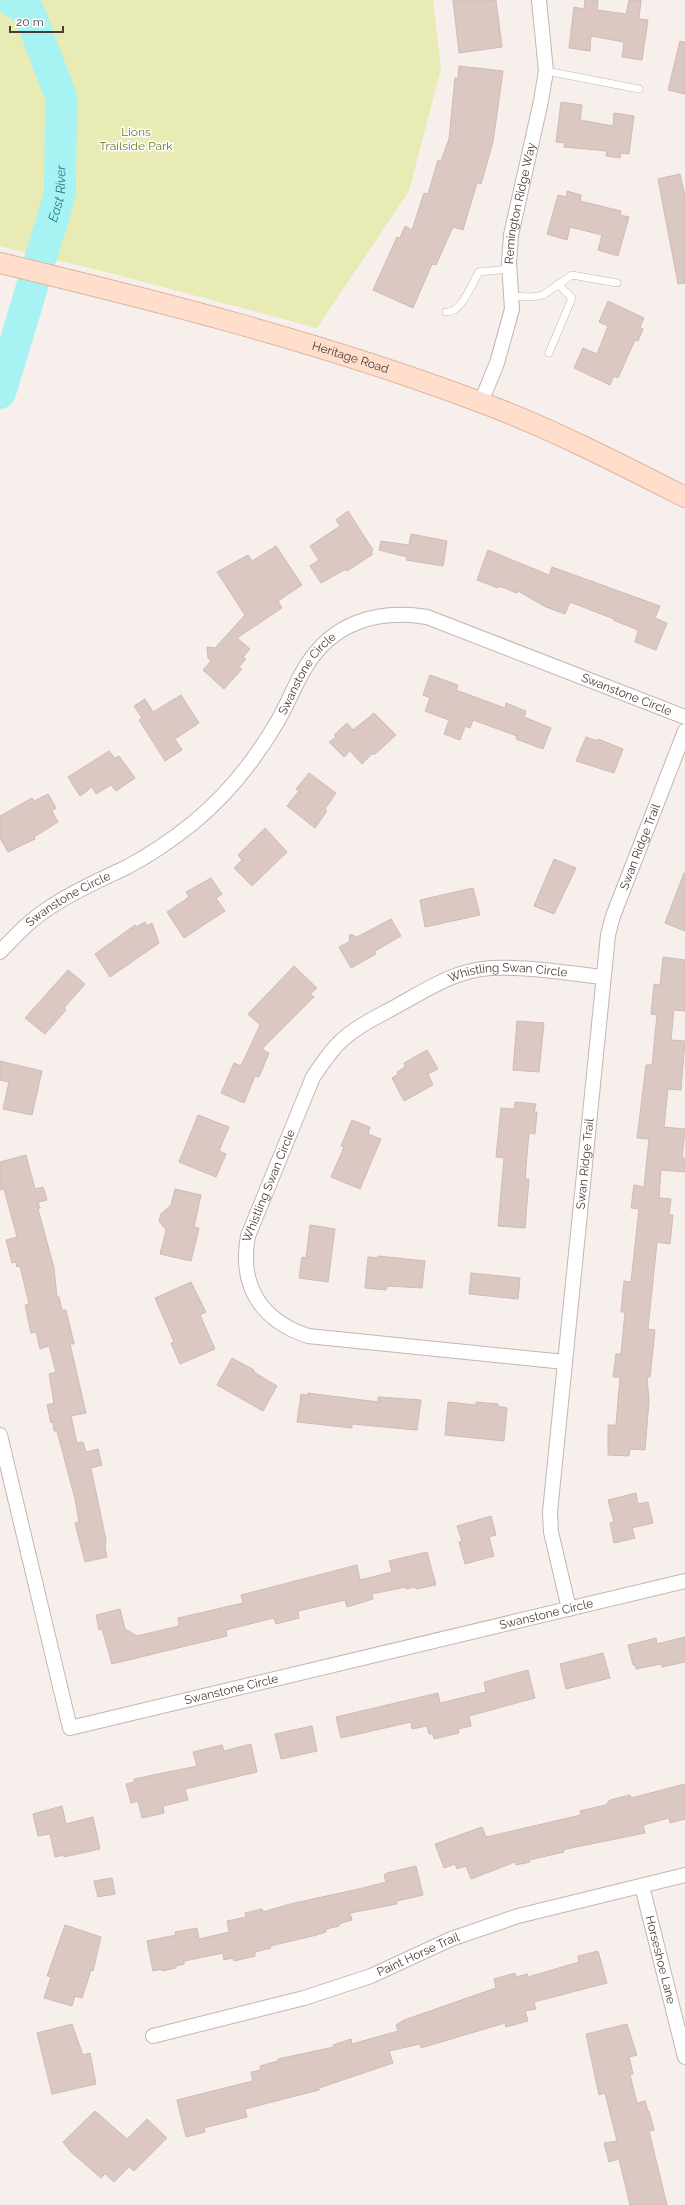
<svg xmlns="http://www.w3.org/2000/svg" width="685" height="2205" viewBox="0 0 685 2205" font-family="Raleway,sans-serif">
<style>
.green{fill:#e8ebb4}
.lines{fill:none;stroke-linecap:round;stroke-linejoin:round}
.river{stroke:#a7f3f3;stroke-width:32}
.building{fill:#dbc8c3;stroke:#d3bab3}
.lane-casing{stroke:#c5b5b0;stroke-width:8}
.street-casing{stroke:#c5b5b0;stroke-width:16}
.secondary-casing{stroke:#ddb39e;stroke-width:22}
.lane{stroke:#fff;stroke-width:7}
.street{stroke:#fff;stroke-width:14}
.secondary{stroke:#ffdecc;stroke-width:20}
.labels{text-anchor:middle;stroke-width:3;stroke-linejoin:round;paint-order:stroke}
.park-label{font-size:12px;fill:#687a27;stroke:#fff}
.street-label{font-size:12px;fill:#4b3c38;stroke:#fff}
.water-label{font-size:13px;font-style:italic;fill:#237e80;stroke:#fff}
</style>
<rect width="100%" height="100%" fill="#f6efeb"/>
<path class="green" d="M0,0H433L441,69L409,191L317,328L114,274L0,246Z"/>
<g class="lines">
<path class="river" id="s1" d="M0,393L60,194L61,97L29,12L12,0"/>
</g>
<path class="building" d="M453,0H496L502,47L459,53Z
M585,0H598L597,10L626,14L629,0H641L639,19L648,20L642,60L622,57L624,42L591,36L590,51L569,48L574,7L584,9Z
M680,41L685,42V94L668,90Z
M459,66L503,71L493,142L481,184L477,183L463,230L453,227L436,265L432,264L413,308L373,290L397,237L400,238L405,226L412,230L424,193L428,194L438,160L441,161L449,139L455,78L458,79Z
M561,102L582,105L580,120L613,126L614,113L634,116L629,154L621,153L620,158L606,156L607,151L564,147L565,143L556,142Z
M680,174L685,196V283L678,284L658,179Z
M567,191L581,195L580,201L621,211L620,215L629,217L618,256L598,250L602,235L570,227L567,240L547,234L558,195L566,197Z
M608,301L644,318L640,327L643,329L638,341L635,340L618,378L614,376L610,385L574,368L583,348L597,354L608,326L599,322Z
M348,511L373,550L371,552L373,554L347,571L346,569L321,583L310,566L319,560L310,546L340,526L336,520Z
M411,534L447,541L443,566L406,560L407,557L379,550L381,541L409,545Z
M276,546L302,585L278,601L282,608L237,638L250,649L243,657L246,659L239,667L242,669L224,689L203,670L211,661L208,658L207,647L215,648L245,615L217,572L248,555L252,561Z
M488,550L549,575L552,567L660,606L655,618L667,623L656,650L635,642L638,630L613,620L614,619L570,602L565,614L546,607L518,591L517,593L499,586L498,588L477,580Z
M430,675L458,685L456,690L505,708L506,703L526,711L524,717L551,728L543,749L516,739L517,736L473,720L470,728L465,726L460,740L444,734L449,720L425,711L430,698L423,695Z
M181,695L199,723L175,739L182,750L165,761L139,720L142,718L134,706L145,699L153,712Z
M374,713L396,735L374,755L373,753L362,764L350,751L344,757L329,742L336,737L334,735L347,723L353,730Z
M586,737L597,741L598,739L623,749L614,773L576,761Z
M109,751L115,758L119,756L135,778L116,791L111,785L96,794L92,787L80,796L68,777Z
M309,773L336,793L325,809L327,811L315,828L287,806L299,791L296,789Z
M48,794L56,808L52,811L58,822L34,837L35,839L8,852L0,838V816L32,798L34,801Z
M265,828L287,852L252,886L234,868L242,860L238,855Z
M554,859L576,868L554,914L534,906Z
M684,873H685V931L665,923Z
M211,878L222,894L216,898L225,911L184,938L167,912L189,897L186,892Z
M473,888L480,915L425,927L420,900Z
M391,919L401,936L375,951L376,954L351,968L339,947L349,942L350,934L357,937Z
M145,922L147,926L152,923L159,943L110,977L95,954L135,925L136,927Z
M663,957L685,960V1011L674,1010L671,1040L685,1041L681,1090L668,1089L664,1127L685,1129L682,1158H685V1172L661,1170L659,1198L671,1199L669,1215H673L670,1244L657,1242L648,1329L655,1330L650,1377H647L649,1401L645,1450L630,1449L629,1456L608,1455V1425H616L620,1377H613L616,1354H621L625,1312H621L624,1281L631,1282L639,1209L631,1208L634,1185L644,1187L649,1139L637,1138L646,1065H652L657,1015L651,1014L654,984L660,985Z
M294,966L317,988L310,994L314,997L262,1049L269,1053L259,1077L255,1076L244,1103L221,1093L234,1063L241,1066L260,1025L248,1014Z
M68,970L85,984L64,1008L66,1010L45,1034L25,1018Z
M517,1021L544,1023L539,1072L513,1070Z
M427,1050L438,1069L428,1074L433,1085L404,1101L392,1078L398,1074L397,1072L405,1067L404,1063Z
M0,1061L42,1071L32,1115L3,1109L9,1082L0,1080Z
M515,1102L536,1104L534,1112H537L535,1134L529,1133L525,1179H529L525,1228L498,1226L504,1158L496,1157L501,1108L514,1109Z
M198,1115L229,1127L219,1151L226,1154L216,1177L179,1162Z
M352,1120L370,1127L368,1134L381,1139L360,1189L331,1177L344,1147L341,1146Z
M26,1155L35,1189L43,1187L47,1200L38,1202L40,1208L38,1209L54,1268L57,1297H59L62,1310H66L74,1344H70L86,1413L71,1416L77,1443L83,1442L86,1452L98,1449L102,1465L91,1468L106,1540L105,1547L107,1557L85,1562L75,1523L79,1522L75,1499L57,1431H54L53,1422L51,1423L47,1405L54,1403L49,1374L56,1372L49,1346L40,1349L36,1332L31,1333L25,1305L29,1304L20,1266L17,1267L16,1262L12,1263L6,1240L17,1237L4,1189L0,1190V1162Z
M175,1189L201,1195L194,1227L199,1228L191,1261L160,1254L166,1230L159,1221L161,1214L171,1205Z
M310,1225L335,1229L328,1282L299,1278L302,1257L306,1258Z
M378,1256L425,1261L422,1288L387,1286L386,1290L365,1288L368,1257L377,1258Z
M471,1273L520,1278L518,1299L469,1294Z
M191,1282L206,1312L200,1315L215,1349L180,1364L171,1343L174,1342L155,1298Z
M232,1358L254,1370V1372L277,1386L263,1411L217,1385Z
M308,1393L378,1402V1397L421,1400L417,1430L352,1424V1428L297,1422L301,1394L308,1395Z
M448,1402L476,1405V1402L498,1404L497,1406L507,1408L504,1441L445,1435Z
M636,1493L638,1504L648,1502L653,1523L632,1528L635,1538L614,1543L610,1523L614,1522L608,1500Z
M491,1516L496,1535L489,1537L494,1556L465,1564L459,1542L462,1541L457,1526Z
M427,1552L436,1585L416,1589L415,1587L406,1589V1587L372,1594L373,1599L347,1607L345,1600L298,1611L299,1618L276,1624L274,1618L226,1630L227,1636L112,1664L102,1629L99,1630L96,1615L120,1609L125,1629L137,1636L179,1626L178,1618L243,1603L241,1595L357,1565L360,1580L392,1572L389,1561Z
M685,1637V1662L662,1667L661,1664L636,1669L635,1665H633L628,1645L656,1638L657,1644Z
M603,1653L610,1678L566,1689L560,1664Z
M528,1670L535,1698L469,1716L471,1726L458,1729L459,1733L434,1739L433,1734H429L427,1726L412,1729L411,1722L341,1738L336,1717L438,1693L440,1703L486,1692L484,1682Z
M312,1726L317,1751L281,1759L275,1734Z
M251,1744L257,1772L185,1789L188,1800L163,1806L164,1813L142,1818L138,1801L131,1803L126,1784L134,1782V1779L197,1766L193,1752L222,1745L224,1751Z
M685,1784V1819L670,1823L669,1818L643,1825L645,1833L571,1848L563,1850L564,1852L529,1860L530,1862L516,1865L515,1862L471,1879L466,1866L457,1869L455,1864L444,1868L435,1844L482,1827L486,1837L581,1815L580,1811L606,1805L610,1800L630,1795L631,1798Z
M62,1806L66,1824L93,1817L100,1849L64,1857V1855L55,1857L50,1834L38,1836L33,1814Z
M416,1866L423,1895L397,1901V1904L350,1913L352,1920L339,1924V1926L326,1929V1932L317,1935L270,1946L271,1948L255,1952V1956L234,1961L233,1958L224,1960L223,1953L184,1961V1964L176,1966V1968L162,1971V1969L153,1971L147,1941L176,1935L175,1932L197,1928L199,1939L229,1932L227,1921L246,1917L245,1913L262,1909L263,1912L290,1904L363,1888L386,1882L384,1875L387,1873Z
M112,1878L115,1894L98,1897L94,1881Z
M65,1925L101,1937L93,1971L91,1970L82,1998L75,1996L72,2006L44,1998L51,1977L47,1976Z
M598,1951L607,1983L534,2002L536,2009L525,2011L528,2021L506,2027L505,2023L421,2048L420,2044L389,2051L393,2063L319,2088V2090L245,2109L247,2117L204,2128L205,2132L186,2137L177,2100L253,2081L251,2072L261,2070L260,2066L278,2061V2059L334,2047L333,2045L351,2039L352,2044L398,2031L396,2025L404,2020L496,1988L494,1979L515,1973L516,1977L527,1974L528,1977L579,1962L578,1956Z
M72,2024L83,2055L90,2053L96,2084L52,2094L37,2033Z
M627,2024L637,2055L629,2057L633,2074L630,2075L637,2103L645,2101L648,2111H649L654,2130L649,2131L667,2205H630L619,2159L609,2162L604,2143L617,2141L605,2093L599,2095L586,2034Z
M95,2111L127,2139L147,2119L167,2138L134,2171L129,2167L114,2182L105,2174L101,2178L71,2152L63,2142Z"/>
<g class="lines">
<defs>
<path id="lane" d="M546,71L639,89
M512,296L532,297L543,295L572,275L617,283
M446,312C461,314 472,283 479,272L509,269
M549,353L572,298L558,284"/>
<g id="street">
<path id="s2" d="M481,402L497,363L512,309L509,263L511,235L541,101L546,71L539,0"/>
<path id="s3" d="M0,952C16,935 32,918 52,906C76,890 102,879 127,867C150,855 173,839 193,823C226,796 254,761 276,724C287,706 294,686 305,668C332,622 378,609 427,617L685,717"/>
<path id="s4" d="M565,1362L308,1336C260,1320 239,1285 248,1236L313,1077C322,1064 330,1051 341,1041C357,1026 377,1017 395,1007C426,990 455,970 491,968C527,966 566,973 603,977"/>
<path id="s5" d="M0,1435L70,1728L685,1581"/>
<path id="s6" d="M569,1609L551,1532L550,1512L608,935L613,916L685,731"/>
<path id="s7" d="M642,1886L685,2057"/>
<path id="s8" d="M153,2036L304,1998L371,1976L451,1939L518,1916L685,1875"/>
</g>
<g id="secondary">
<path id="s9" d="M0,263C162,302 324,343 480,402C550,428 618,463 685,497"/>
</g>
</defs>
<use href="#lane" class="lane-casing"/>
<use href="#street" class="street-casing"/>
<use href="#secondary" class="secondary-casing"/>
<use href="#lane" class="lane"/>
<use href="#street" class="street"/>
<use href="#secondary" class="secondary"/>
</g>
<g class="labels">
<g class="park-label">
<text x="136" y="136">Lions<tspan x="136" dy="14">Trailside Park</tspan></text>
</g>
<g class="street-label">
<text dy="4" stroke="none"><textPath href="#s2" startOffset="205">Remington Ridge Way</textPath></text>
<text dy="4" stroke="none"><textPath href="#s9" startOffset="363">Heritage Road</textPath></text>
<text dy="4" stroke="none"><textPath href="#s3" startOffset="423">Swanstone Circle</textPath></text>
<text dy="4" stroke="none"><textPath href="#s3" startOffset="782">Swanstone Circle</textPath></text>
<text dy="4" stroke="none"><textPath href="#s6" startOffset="773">Swan Ridge Trail</textPath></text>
<text dy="4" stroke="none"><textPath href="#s3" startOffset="87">Swanstone Circle</textPath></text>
<text dy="4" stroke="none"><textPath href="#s4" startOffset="790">Whistling Swan Circle</textPath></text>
<text dy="4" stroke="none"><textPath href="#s6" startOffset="449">Swan Ridge Trail</textPath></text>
<text dy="4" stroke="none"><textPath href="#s4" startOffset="442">Whistling Swan Circle</textPath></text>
<text dy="4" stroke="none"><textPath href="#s5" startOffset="791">Swanstone Circle</textPath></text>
<text dy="4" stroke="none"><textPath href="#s5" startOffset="467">Swanstone Circle</textPath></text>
<text dy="4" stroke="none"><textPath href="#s8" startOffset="278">Paint Horse Trail</textPath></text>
<text dy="4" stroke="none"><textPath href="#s7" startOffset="76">Horseshoe Lane</textPath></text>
</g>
<g class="water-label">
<text dy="5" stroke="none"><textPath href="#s1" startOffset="208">East River</textPath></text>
</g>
</g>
<path d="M10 26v6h53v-6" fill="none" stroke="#4b3c38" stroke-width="2"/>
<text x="16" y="26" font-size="12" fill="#4b3c38" stroke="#ffffff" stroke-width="3" paint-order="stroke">20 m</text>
</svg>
